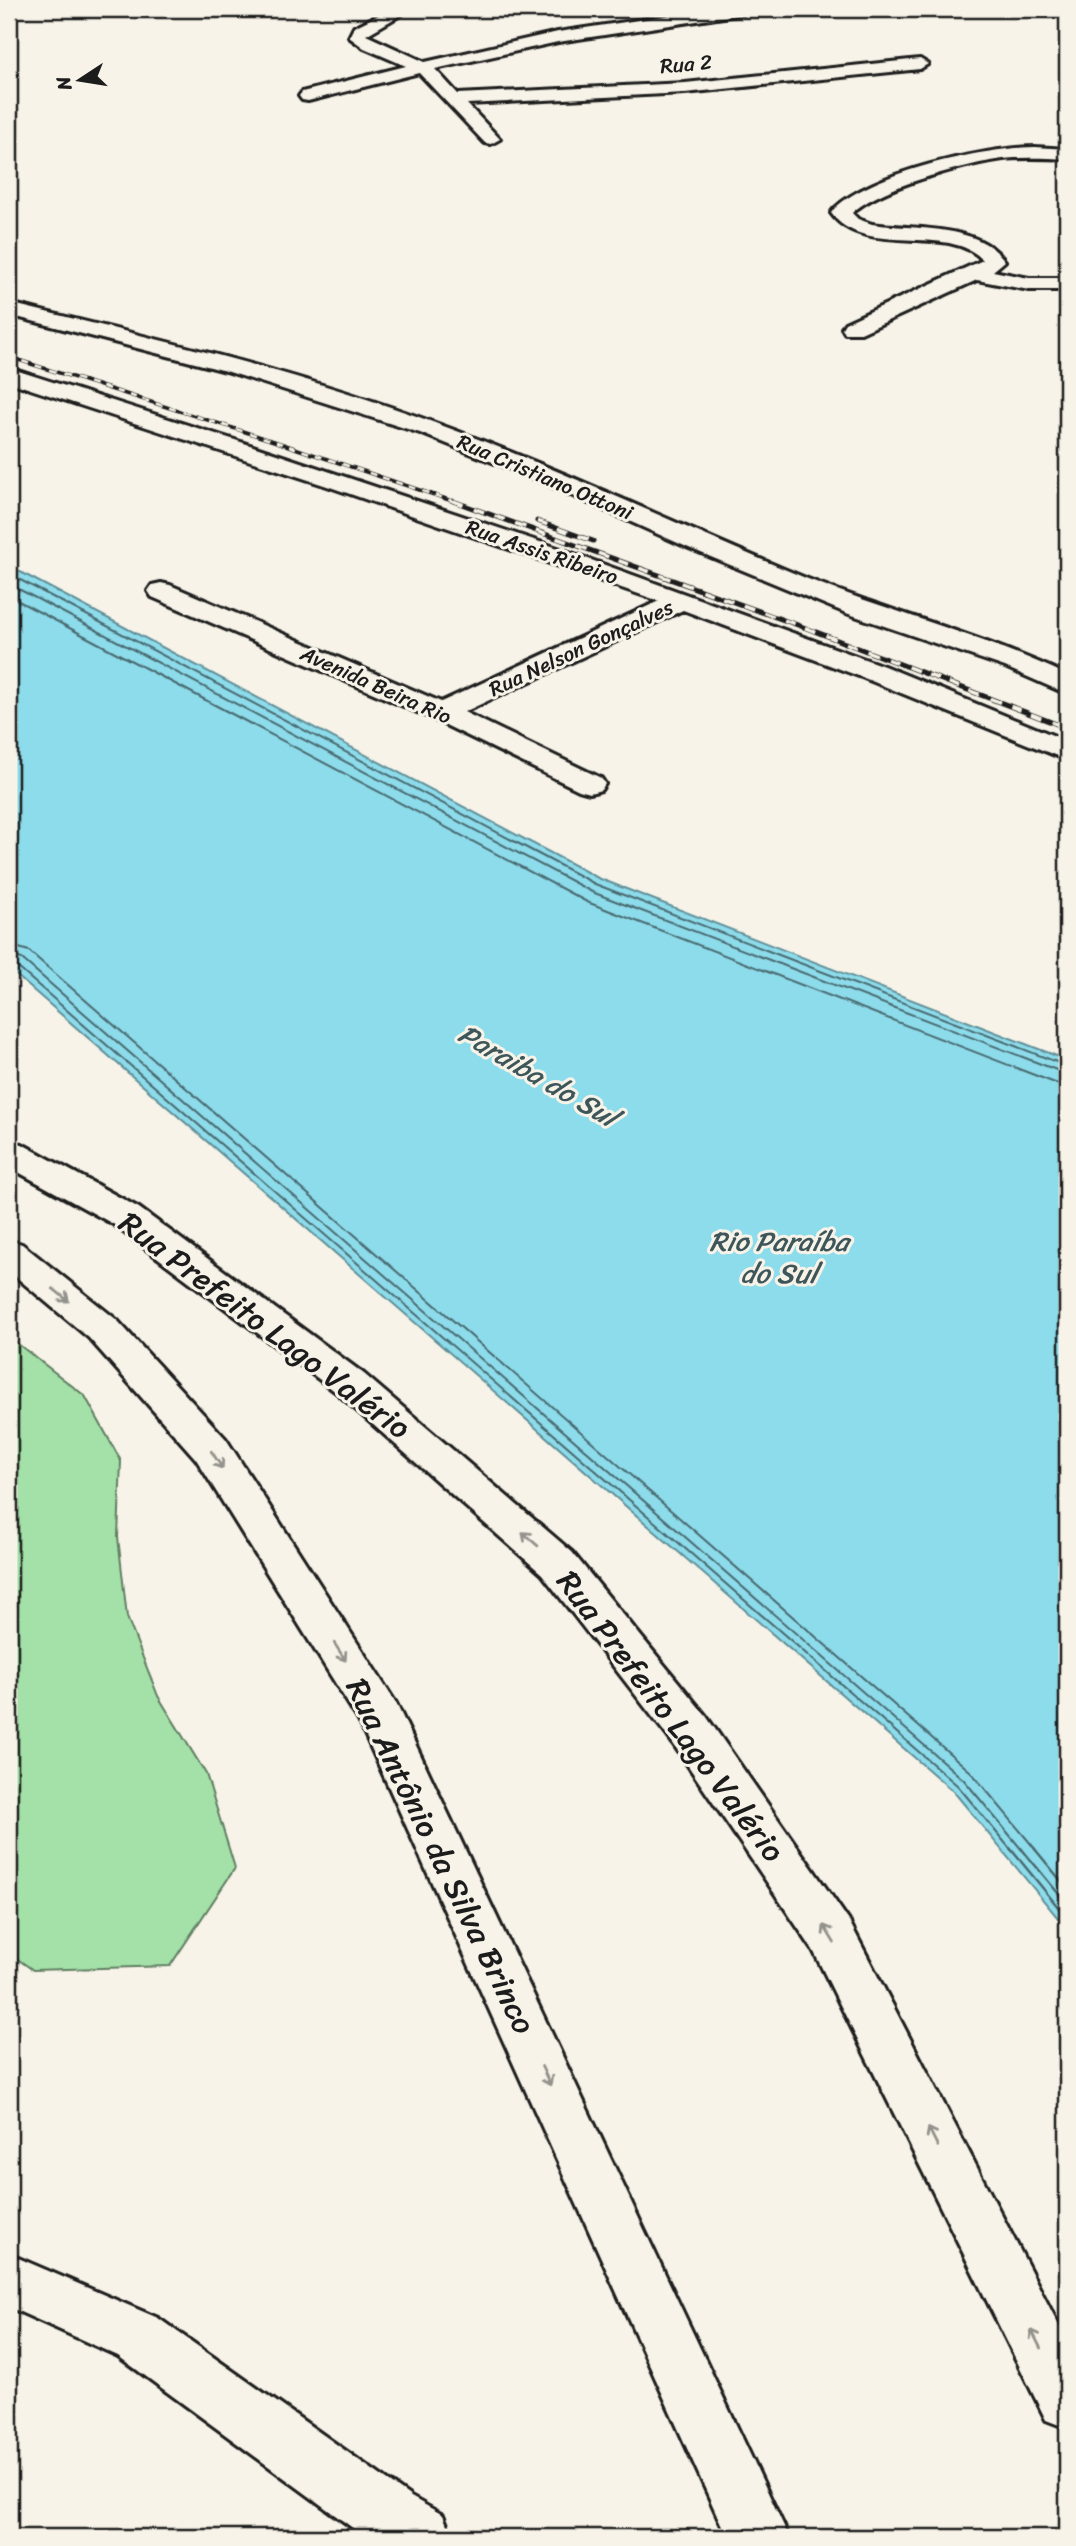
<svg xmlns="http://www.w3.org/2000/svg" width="1076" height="2546" viewBox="0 0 1076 2546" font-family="Sriracha,sans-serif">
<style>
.green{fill:#a3e1a8;stroke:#607e62;stroke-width:2}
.water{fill:#8ddceb;stroke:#608f98;stroke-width:2}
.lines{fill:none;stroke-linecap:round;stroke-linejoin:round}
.shore-far1{stroke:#49696f;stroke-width:2}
.shore{stroke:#49696f;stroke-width:2.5}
.minor-casing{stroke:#1c1c1c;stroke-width:6}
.minor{fill:#f7f3e8;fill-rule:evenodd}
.rail-far1-casing{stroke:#1c1c1c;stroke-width:3.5}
.rail-casing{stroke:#1c1c1c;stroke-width:5}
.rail-far1{stroke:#f7f3e8;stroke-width:2.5;stroke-dasharray:7;stroke-linecap:butt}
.rail{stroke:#f7f3e8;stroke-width:3.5;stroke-dasharray:11;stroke-linecap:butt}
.oneway{stroke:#94928c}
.labels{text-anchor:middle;stroke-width:6;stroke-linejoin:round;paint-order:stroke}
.far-street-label{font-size:21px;fill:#1c1c1c;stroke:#f7f3e8}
.water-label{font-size:28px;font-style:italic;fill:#3e565a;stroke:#f7f3e8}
.near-street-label{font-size:32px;fill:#1c1c1c;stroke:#f7f3e8}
</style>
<rect width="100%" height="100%" fill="#f7f3e8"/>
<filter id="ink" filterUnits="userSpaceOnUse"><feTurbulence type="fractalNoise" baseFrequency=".0143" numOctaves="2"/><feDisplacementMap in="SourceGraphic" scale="14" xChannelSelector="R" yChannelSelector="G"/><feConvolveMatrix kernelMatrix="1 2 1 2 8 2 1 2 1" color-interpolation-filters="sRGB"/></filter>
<g filter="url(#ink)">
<path class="green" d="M9,1337L85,1396L121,1461L118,1537L127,1617L158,1696L206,1774L235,1868L170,1966L33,1970L9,1953Z"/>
<path class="water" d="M9,566L598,878L1067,1060V1929L954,1792L9,969Z"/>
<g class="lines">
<path class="shore-far1" d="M9,574L595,884L1067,1066
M9,584L592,892L1067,1074
M9,596L587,902L1055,1083L1067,1085
M9,945L29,951L971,1772L1036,1850
M9,955L22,959L964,1780L1022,1850
M9,964L16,966L958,1786L1011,1850"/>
<path class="shore" d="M1010,1848L1067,1918
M1021,1848L1067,1904
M1034,1848L1067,1888"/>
<defs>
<path id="minor" d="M391,9H411L366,35L425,62L558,32L713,9H751L743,14L558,42L435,69L458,94L685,83L920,59L928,64L920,69L685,93L467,104L500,139L491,144L485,143L419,73L308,101L302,100L299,96L302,92L406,66L364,48L349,37L354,27Z
M1035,147L1067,149V159C1046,158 1024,157 1003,159C966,164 879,187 852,213L858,219L872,224C914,230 978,223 1005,261L993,271L1029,278H1067V290H1029L977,280L861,333H845L842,328L845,323L983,260C948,222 864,259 831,213L834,209C873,172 982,148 1035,147Z
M9,303C153,338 299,372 438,424C564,470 684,528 808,579C894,613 984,636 1067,675V694L1005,667L846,613L689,548L542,482L420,433L226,371L9,315Z
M9,368L235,440L561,549L884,666L1067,741V760L864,678L683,610L464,712L601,778L605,784L601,790L590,793L579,790L431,718L152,597L148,591L152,585L161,583L170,585L441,702L659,601L327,486L9,382Z
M9,1141L22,1144L139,1208L364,1374L572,1552L706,1716L849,1921L1067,2341V2428L1046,2420L813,1950L672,1742L542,1574L336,1392L113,1224L9,1167Z
M9,1240L22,1244L117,1320L226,1439L396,1703L789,2537H727L359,1721L196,1459L89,1338L9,1271Z
M9,2254L158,2318L411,2497L443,2515L452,2537H365L118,2356L9,2307Z"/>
</defs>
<use href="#minor" class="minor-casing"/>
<use href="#minor" class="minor"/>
<defs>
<path id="rail-far1" d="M9,357L277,442L458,503"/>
<path id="rail" d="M453,501L806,628L1067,728
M537,521L593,541"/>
</defs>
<use href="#rail-far1" class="rail-far1-casing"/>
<use href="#rail" class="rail-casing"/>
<use href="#rail-far1" class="rail-far1"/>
<use href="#rail" class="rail"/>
</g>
<defs><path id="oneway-shaft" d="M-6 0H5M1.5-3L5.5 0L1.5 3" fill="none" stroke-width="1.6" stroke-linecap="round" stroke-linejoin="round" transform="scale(1.75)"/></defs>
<g class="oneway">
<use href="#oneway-shaft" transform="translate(61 1295) rotate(39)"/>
<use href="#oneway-shaft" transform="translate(217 1460) rotate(57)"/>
<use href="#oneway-shaft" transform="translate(530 1539) rotate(-139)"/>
<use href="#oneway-shaft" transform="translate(340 1652) rotate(57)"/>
<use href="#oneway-shaft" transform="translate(829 1934) rotate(-121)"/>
<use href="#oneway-shaft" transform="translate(546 2076) rotate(65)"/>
<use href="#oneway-shaft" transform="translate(933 2137) rotate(-117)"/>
<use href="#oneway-shaft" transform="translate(1036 2339) rotate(-117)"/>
</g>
</g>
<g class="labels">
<g class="far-street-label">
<text transform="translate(686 64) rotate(-5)" y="7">Rua 2</text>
<text transform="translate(545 477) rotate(23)" y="7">Rua Cristiano Ottoni</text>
<text transform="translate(542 552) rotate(19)" y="7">Rua Assis Ribeiro</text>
<text transform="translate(581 648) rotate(-25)" y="7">Rua Nelson Gonçalves</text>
<text transform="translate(376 685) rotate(24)" y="7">Avenida Beira Rio</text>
</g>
<g class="water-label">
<text transform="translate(538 1075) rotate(30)" y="10">Paraiba do Sul</text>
<text x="779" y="1251">Rio Paraíba<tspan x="779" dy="32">do Sul</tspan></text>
</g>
<g class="near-street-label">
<text transform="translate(265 1325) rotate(37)" y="11">Rua Prefeito Lago Valério</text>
<text transform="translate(671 1716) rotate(53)" y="11">Rua Prefeito Lago Valério</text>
<text transform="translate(441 1856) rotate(64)" y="11">Rua Antônio da Silva Brinco</text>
</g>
</g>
<rect width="1076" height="2546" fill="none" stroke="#f7f3e8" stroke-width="35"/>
<rect x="18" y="18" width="1041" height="2511" fill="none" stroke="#1c1c1c" stroke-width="2.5" filter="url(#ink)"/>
<g transform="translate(80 80) rotate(258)" stroke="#f7f3e8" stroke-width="5" paint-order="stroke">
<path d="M0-5L12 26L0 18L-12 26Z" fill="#1c1c1c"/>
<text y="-10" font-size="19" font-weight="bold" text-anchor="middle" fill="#1c1c1c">N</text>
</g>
</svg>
